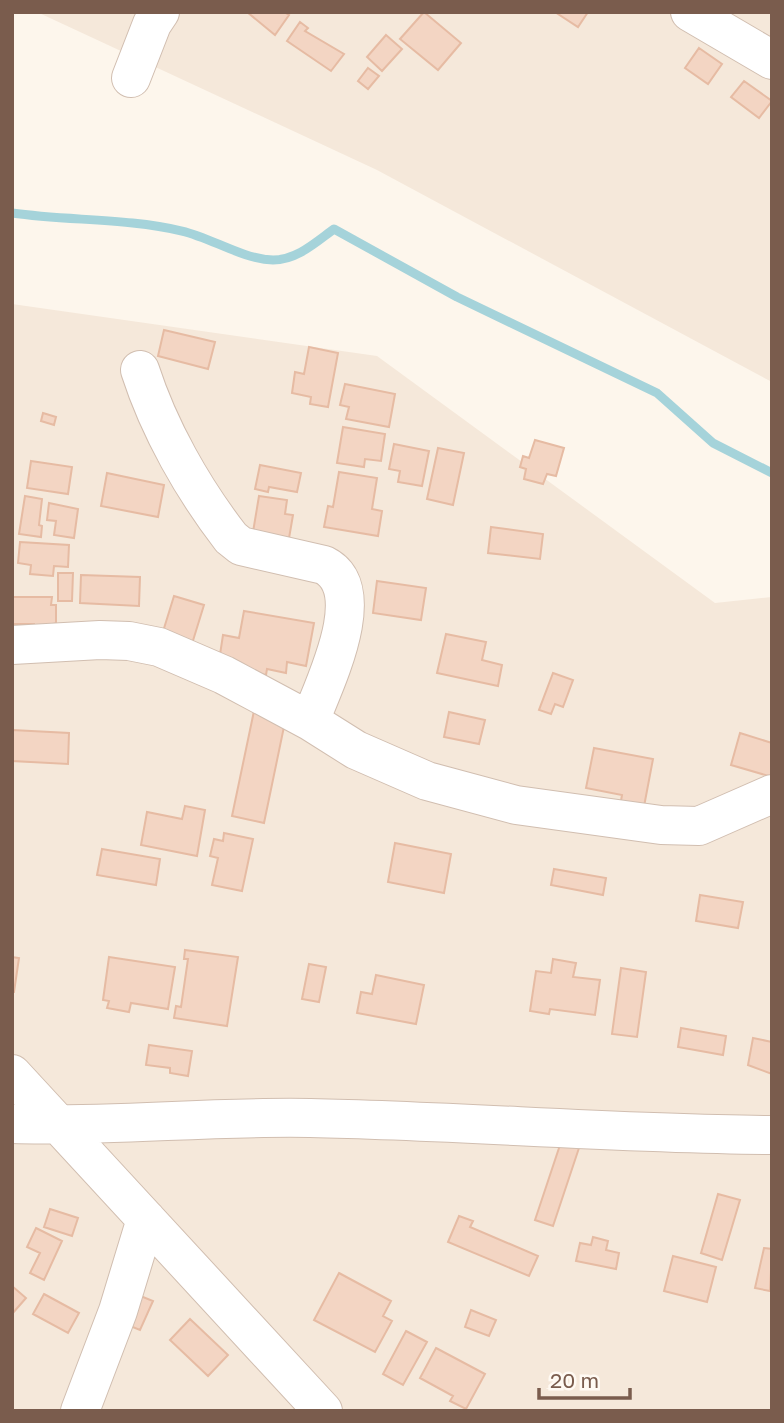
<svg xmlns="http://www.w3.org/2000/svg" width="784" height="1423" viewBox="0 0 784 1423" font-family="'Golos Text',sans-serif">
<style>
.residential{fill:#f5e8da}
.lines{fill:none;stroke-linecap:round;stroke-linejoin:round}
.stream{stroke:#a5d3da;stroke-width:9}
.building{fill:#f3d5c3;stroke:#e6bba3;stroke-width:2}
.minor-casing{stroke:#d1beb0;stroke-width:40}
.minor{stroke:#fff;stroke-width:38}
</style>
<rect width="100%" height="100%" fill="#fdf6ec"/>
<path class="residential" d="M37,12H772V382L377,170Z
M12,304L377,356L715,603L772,597V1411H12Z"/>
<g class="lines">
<path class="stream" d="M12,213C68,221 128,218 182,231C212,238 242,259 273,260C297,260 316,242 334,229L457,297L657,393L713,443L772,473"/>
</g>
<path class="building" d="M247,12H284L289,15L275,35Z
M424,12L461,43L438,70L400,39Z
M555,12H588L578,27Z
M300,22L308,28L305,31L344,54L331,71L287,41Z
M386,35L402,49L382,71L367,57Z
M699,48L722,64L708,84L685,68Z
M368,68L379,76L368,89L358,81Z
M744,81L772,101L759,118L731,97Z
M164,330L215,342L208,369L158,356Z
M309,347L338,353L328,407L310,404L311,397L292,393L295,372L304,374Z
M345,384L395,394L389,427L346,419L349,407L340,405Z
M43,413L56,417L54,425L41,421Z
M343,427L385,434L381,461L365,459L364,467L337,463Z
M535,440L564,448L556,476L547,474L543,484L524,479L526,469L520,467L523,456L529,458Z
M394,444L429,451L422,486L398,482L400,471L389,469Z
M438,448L464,453L453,505L427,499Z
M31,461L72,467L68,494L27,488Z
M260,465L301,473L297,492L269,487L268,492L255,489Z
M339,472L377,478L372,509L382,511L378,536L324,527L328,506L333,507Z
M107,473L164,485L158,517L101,506Z
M25,496L42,499L39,525L42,526L41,537L19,534Z
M259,496L287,500L285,514L293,515L288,544L252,538Z
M49,503L78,509L74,538L54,535L56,521L47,520Z
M491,527L543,534L540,559L488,553Z
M20,542L69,545L68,567L54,566L53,576L30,574L31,565L18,563Z
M58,573H73L72,601H58Z
M81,575L140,577L139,606L80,603Z
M377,581L426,588L421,620L373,613Z
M174,596L204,605L191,647L161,638Z
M12,597H52L51,605H56V623L34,632V624H12Z
M244,611L314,623L306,666L287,662L286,673L267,669L266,675L244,671L219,661L223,635L239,638Z
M446,634L486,642L482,660L502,665L498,686L437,673Z
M553,673L573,680L563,707L555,704L551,714L539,710Z
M254,711L286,717L264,823L232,816Z
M449,712L485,720L479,744L444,737Z
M12,730L69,733L68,764L12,761Z
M740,733L772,743V777L731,765Z
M594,748L653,759L642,817L619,812L622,795L586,788Z
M185,806L205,810L197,856L141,845L147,812L182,819Z
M224,833L253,839L242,891L212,885L218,858L210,856L214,839L223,841Z
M395,843L451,854L444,893L388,882Z
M102,849L160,859L156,885L97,875Z
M554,869L606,878L603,895L551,885Z
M700,895L743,902L738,928L696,921Z
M185,950L238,957L227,1026L174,1018L176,1006L181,1007L188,959H184Z
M12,957L19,958L14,992H12Z
M109,957L175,967L168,1009L131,1003L129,1012L107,1008L109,1001L103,1000Z
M553,959L576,963L573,977L600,980L595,1015L550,1009L549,1014L530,1011L536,971L551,973Z
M309,964L326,967L319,1002L302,999Z
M621,968L646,972L637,1037L612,1034Z
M376,975L424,985L416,1024L357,1013L361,992L372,994Z
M681,1028L726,1036L723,1055L678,1047Z
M753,1038L772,1042V1074L748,1065Z
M149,1045L192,1051L188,1076L170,1073V1068L146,1065Z
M564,1133L582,1139L553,1226L535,1220Z
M718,1194L740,1200L722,1260L701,1253Z
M50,1209L78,1218L72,1236L44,1227Z
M459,1216L473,1221L470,1227L538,1256L529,1276L448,1242Z
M36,1228L62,1241L44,1280L30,1273L40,1253L27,1247Z
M593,1237L608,1241L606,1250L619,1253L616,1269L576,1261L580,1243L591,1245Z
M764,1248L772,1249L770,1291L755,1288Z
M673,1256L716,1267L707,1302L664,1291Z
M339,1273L391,1301L383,1316L392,1321L375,1352L314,1320Z
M12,1286L26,1298L12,1314Z
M44,1294L79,1313L68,1333L33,1314Z
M138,1295L153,1301L140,1330L125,1324Z
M471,1310L496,1320L489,1336L465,1327Z
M190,1319L228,1355L208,1376L170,1340Z
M406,1331L427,1342L403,1385L383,1374Z
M436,1348L485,1374L466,1409L450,1401L453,1396L420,1378Z"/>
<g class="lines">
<defs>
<path id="minor" d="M690,12L772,60
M131,78L152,24L160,12
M140,370C159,429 193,489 231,538L241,546L324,565C372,589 324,684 310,721
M12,645L100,640L129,641L159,647L224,675L310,721L356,750L427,781L516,805L661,825L699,826L772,794
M12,1074L323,1411
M12,1124C111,1127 211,1116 310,1118C464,1121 618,1134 772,1135
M80,1411L118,1311L146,1219"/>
</defs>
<use href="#minor" class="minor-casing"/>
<use href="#minor" class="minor"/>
</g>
<rect width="784" height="1423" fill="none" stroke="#7a5c4d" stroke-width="28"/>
<path d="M539 1388v10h91v-10" fill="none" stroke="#7a5c4d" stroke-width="3.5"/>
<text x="550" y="1388" font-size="21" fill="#7a5c4d" stroke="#fffaf3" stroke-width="5" paint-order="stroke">20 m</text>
</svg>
